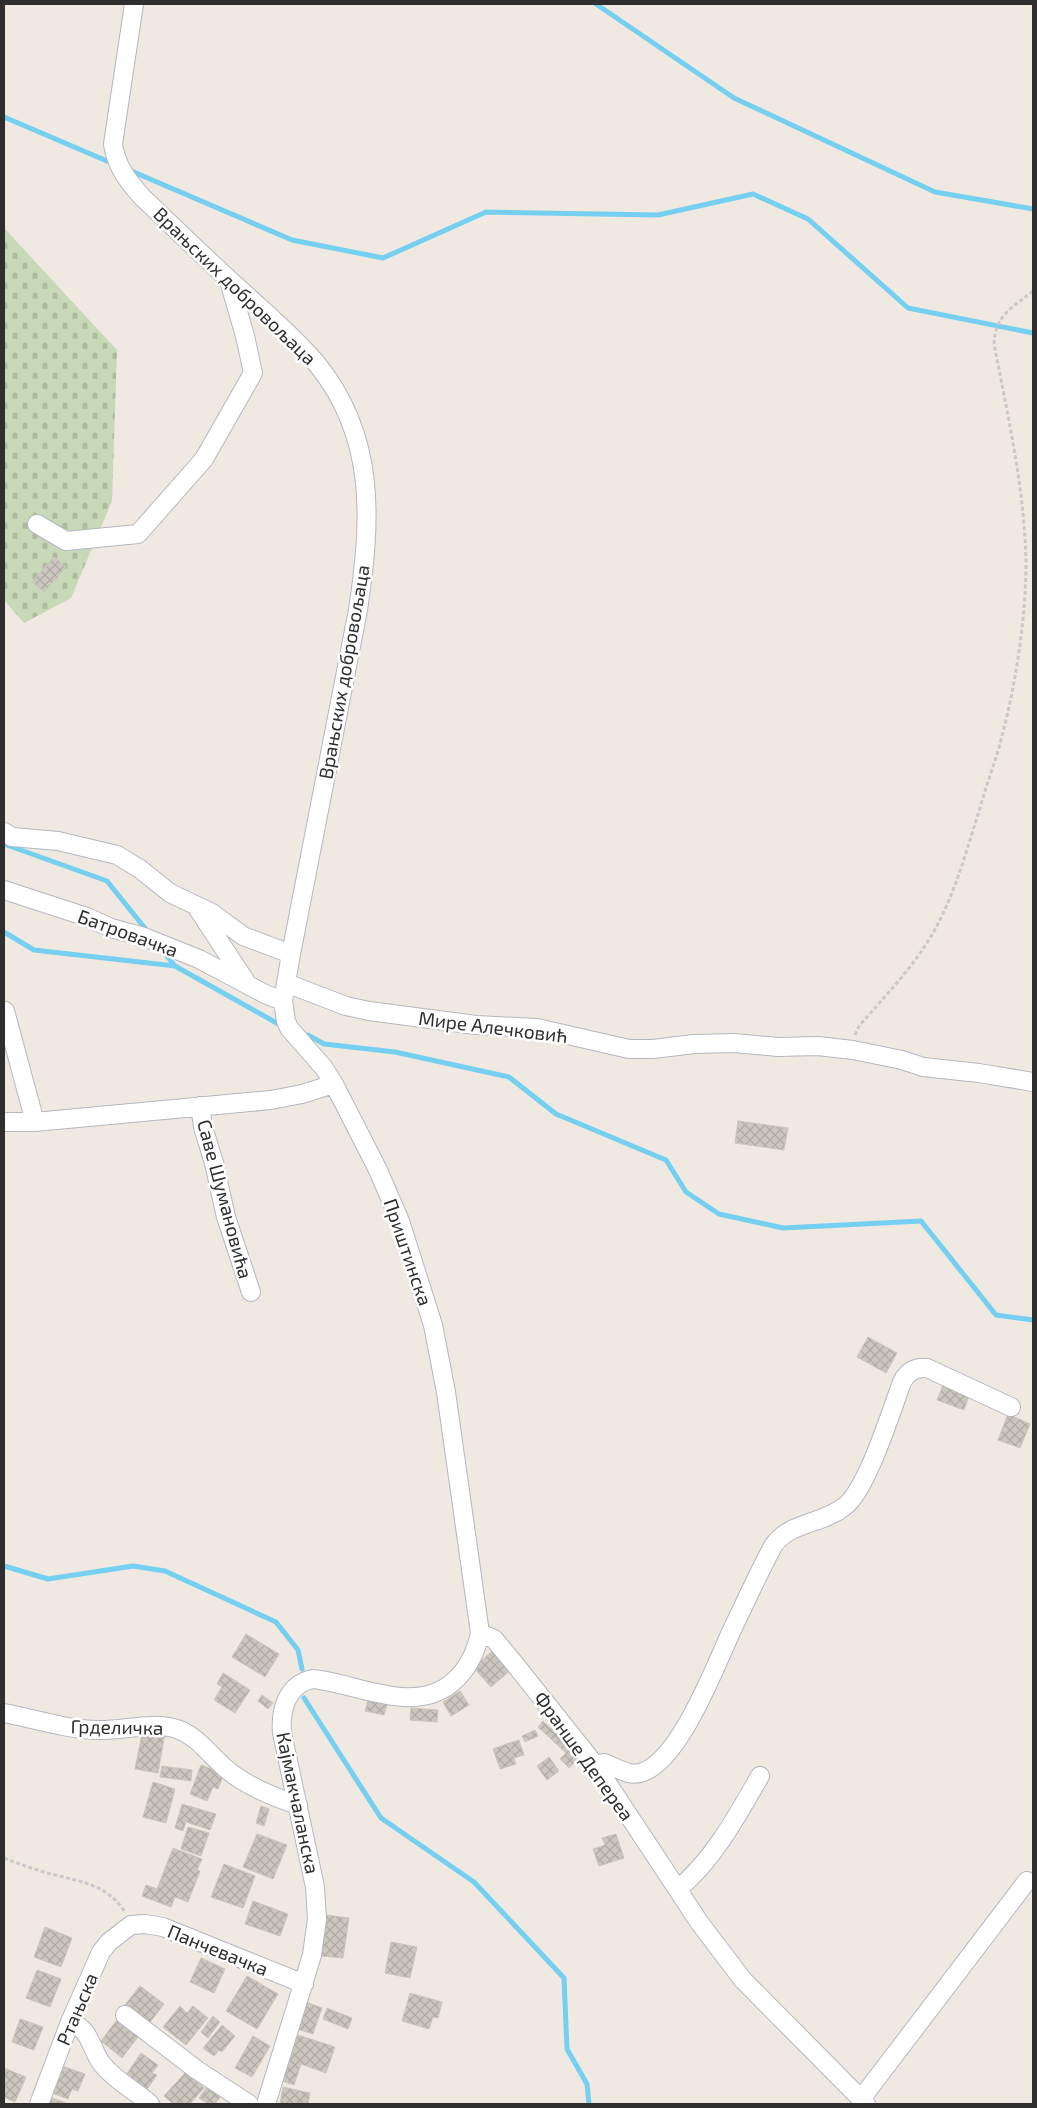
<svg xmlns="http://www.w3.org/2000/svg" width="1037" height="2108" viewBox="0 0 1037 2108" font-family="'Exo 2',sans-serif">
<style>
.cemetery{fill:url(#cemetery-stones)}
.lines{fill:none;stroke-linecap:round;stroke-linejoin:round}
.stream{stroke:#75cff0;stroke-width:5}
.building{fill:url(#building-cross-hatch);stroke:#cbc5ba}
.minor-casing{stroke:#b4b7c1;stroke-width:20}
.path{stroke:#c9c9c9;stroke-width:3;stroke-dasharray:4 2.5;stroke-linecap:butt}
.minor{stroke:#fff;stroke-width:18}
.labels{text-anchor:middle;stroke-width:5;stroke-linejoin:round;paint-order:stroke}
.street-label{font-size:19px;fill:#2e2e2e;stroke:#fff}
</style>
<defs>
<pattern id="cemetery-stones" width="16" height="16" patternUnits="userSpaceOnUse" patternTransform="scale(1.25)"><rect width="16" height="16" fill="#c8d9b8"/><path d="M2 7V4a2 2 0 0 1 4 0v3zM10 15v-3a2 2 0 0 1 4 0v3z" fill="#acbb9e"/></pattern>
<pattern id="building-cross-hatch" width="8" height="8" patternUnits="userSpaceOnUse" patternTransform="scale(1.25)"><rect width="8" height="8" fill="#cbc7bf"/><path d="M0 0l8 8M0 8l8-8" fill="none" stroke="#afaba4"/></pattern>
</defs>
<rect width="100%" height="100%" fill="#efe9e1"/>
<path class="cemetery" d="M4,228L117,350L112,501L71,598L24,623L4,600Z"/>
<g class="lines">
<path class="stream" d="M596,4L734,98L935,192L1033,209
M4,117L114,164
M129,170L292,240L383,258L486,212L658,215L753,194L808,219L908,308L1033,333
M4,844L107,881L148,932
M4,932L34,950L175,966L282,1026
M162,950L175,966
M308,1035L324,1044L395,1052L509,1077L556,1114L666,1160L686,1192L719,1214L783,1228L921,1221L996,1315L1033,1320
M4,1566L48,1579L133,1566L165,1571L276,1622L298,1650L302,1669
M304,1698L381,1818L474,1882L564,1978L567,2049L587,2084L589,2104"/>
</g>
<path class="building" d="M54,557L66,567L44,592L32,582Z
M738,1121L788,1128L784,1150L735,1143Z
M868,1337L897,1353L886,1373L857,1357Z
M943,1385L969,1396L964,1410L937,1400Z
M1008,1414L1030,1424L1020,1448L998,1440Z
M246,1634L279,1654L265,1677L232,1657Z
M495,1648L513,1668L491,1687L474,1668Z
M223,1673L250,1690L235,1713L214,1700L222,1687L217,1684Z
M460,1691L469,1705L451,1716L443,1702Z
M262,1695L273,1703L268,1709L258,1701Z
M368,1700L387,1705L384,1715L365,1711Z
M411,1708L438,1710L437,1722L410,1720Z
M543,1721L581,1756L569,1768L560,1759L566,1753L538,1727Z
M143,1729L165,1733L158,1773L135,1769Z
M535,1730L538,1736L525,1742L522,1736Z
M519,1740L524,1755L514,1758L509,1743Z
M509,1743L516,1764L500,1769L493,1749Z
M549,1757L559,1771L547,1780L537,1766Z
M201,1765L224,1774L218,1789L213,1787L207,1801L190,1794Z
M162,1766L192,1770L191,1781L160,1777Z
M153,1782L175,1789L166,1823L143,1817Z
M182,1804L216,1814L210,1830L186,1822L183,1831L175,1828Z
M261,1806L269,1809L264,1826L256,1823Z
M188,1827L209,1833L201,1856L181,1849Z
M257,1834L287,1845L273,1879L243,1867Z
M616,1834L624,1858L599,1866L593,1849L605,1845L602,1838Z
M173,1848L202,1859L197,1870L200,1871L188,1902L175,1897L171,1907L142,1896L146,1885L157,1889Z
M224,1864L255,1876L243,1908L211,1897Z
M253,1901L288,1914L280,1936L245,1924Z
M326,1915L349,1918L343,1958L321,1956Z
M45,1927L72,1938L61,1967L34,1957Z
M391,1942L417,1947L410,1978L385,1973Z
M201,1958L225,1969L214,1993L190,1982Z
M37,1970L61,1979L50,2007L26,1998Z
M247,1976L278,1994L257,2029L226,2011Z
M140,1986L164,2004L148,2025L124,2006Z
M410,1993L442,2002L438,2018L433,2017L429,2029L402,2021Z
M306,2002L322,2008L313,2034L297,2029Z
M180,2006L187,2013L193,2006L208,2018L186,2045L163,2027Z
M327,2008L352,2018L348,2029L323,2019Z
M213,2016L220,2022L208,2038L201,2032Z
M119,2017L141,2033L122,2058L101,2041Z
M20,2019L43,2027L34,2050L12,2042Z
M222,2025L235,2036L222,2052L219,2050L214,2056L203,2048Z
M298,2035L335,2047L326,2073L301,2064L294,2085L282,2081Z
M253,2036L270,2046L252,2077L235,2068Z
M141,2053L158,2065L152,2073L157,2075L145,2092L124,2078Z
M62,2066L85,2074L78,2091L72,2089L68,2099L52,2093Z
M4,2068L26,2077L15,2102L4,2097Z
M186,2072L204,2088L190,2104H173L164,2096Z
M207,2087L221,2096L215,2104H209L199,2098Z
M283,2087L310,2093L308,2104H280Z
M52,2098L69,2104H49Z"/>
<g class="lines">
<defs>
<path id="minor" d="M134,4L113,144C116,166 128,181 142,197C176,229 209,262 244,293C269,316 295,338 317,364C377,438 371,522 358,610L291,954L283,1001L286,1021L289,1028L324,1068L334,1084L377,1168L400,1221L433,1325L446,1392L480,1633C476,1652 468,1669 453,1682C414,1716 356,1683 313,1679C287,1684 280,1710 282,1733L315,1887L317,1919L312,1955L266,2104
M37,524L66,541L138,534L204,459L253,373L245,336L229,281
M4,832L12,837L58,841L117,855L140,869L170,893L212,913L243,936L291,954
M4,890L87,917L111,928L144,937L199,959L265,994L283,1001
M196,906L246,982
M286,983L346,1006L369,1011L476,1025L537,1028L629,1049H653L694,1044L734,1043L778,1047L818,1046L853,1050L902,1060L923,1067L979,1073L1033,1082
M5,1011L35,1122
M200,1106L203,1127L214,1163L226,1217L251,1292
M4,1122H35L271,1100L302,1094L334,1084
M480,1633L494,1639L514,1663L596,1766L699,1922L743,1980L866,2104
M4,1713C35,1719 65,1729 97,1730C124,1731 151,1721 177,1729C197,1736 208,1753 224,1767C244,1785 273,1797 298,1805
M596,1766L604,1763C617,1767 629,1778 643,1772C680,1759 715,1667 731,1632C745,1603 758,1574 773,1546C790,1521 822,1525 845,1506C867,1489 891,1412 902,1382C907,1372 915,1367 927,1368L1011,1407
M678,1889C714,1859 737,1816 760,1776
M125,2015L197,2070L249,2104
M70,2022C91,2029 90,2048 102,2064C115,2081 135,2090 150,2104
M861,2099L1027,1881
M39,2104L70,2022L101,1952L109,1942L131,1925L145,1924L163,1927L304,1984"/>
</defs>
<use href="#minor" class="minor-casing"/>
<path class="path" d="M855,1035L859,1026C884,997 910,971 930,938C954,898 966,852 980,808C987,782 997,758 1003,732C1016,682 1026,616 1026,564C1025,490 1008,417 994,344C995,315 1013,307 1033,291
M4,1858C17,1863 30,1868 44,1872C74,1881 106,1882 124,1911"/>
<use href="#minor" class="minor"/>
</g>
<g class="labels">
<g class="street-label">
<text transform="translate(235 286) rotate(44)" y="7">Врањских добровољаца</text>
<text transform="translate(344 672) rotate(-80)" y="7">Врањских добровољаца</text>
<text transform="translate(128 933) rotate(20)" y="7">Батровачка</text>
<text transform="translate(493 1027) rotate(7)" y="7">Мире Алечковић</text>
<text transform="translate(225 1199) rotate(75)" y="7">Саве Шумановића</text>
<text transform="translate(408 1252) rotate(71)" y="7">Приштинска</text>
<text transform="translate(117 1727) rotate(1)" y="7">Грделичка</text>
<text transform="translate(584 1756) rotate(54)" y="7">Франше Депереа</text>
<text transform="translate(298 1803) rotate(78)" y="7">Кајмакчаланска</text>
<text transform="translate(218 1950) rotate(22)" y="7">Панчевачка</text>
<text transform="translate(77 2009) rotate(-67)" y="7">Ртањска</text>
</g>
</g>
<rect width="1037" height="2108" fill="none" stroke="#2e2e2e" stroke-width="10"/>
</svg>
